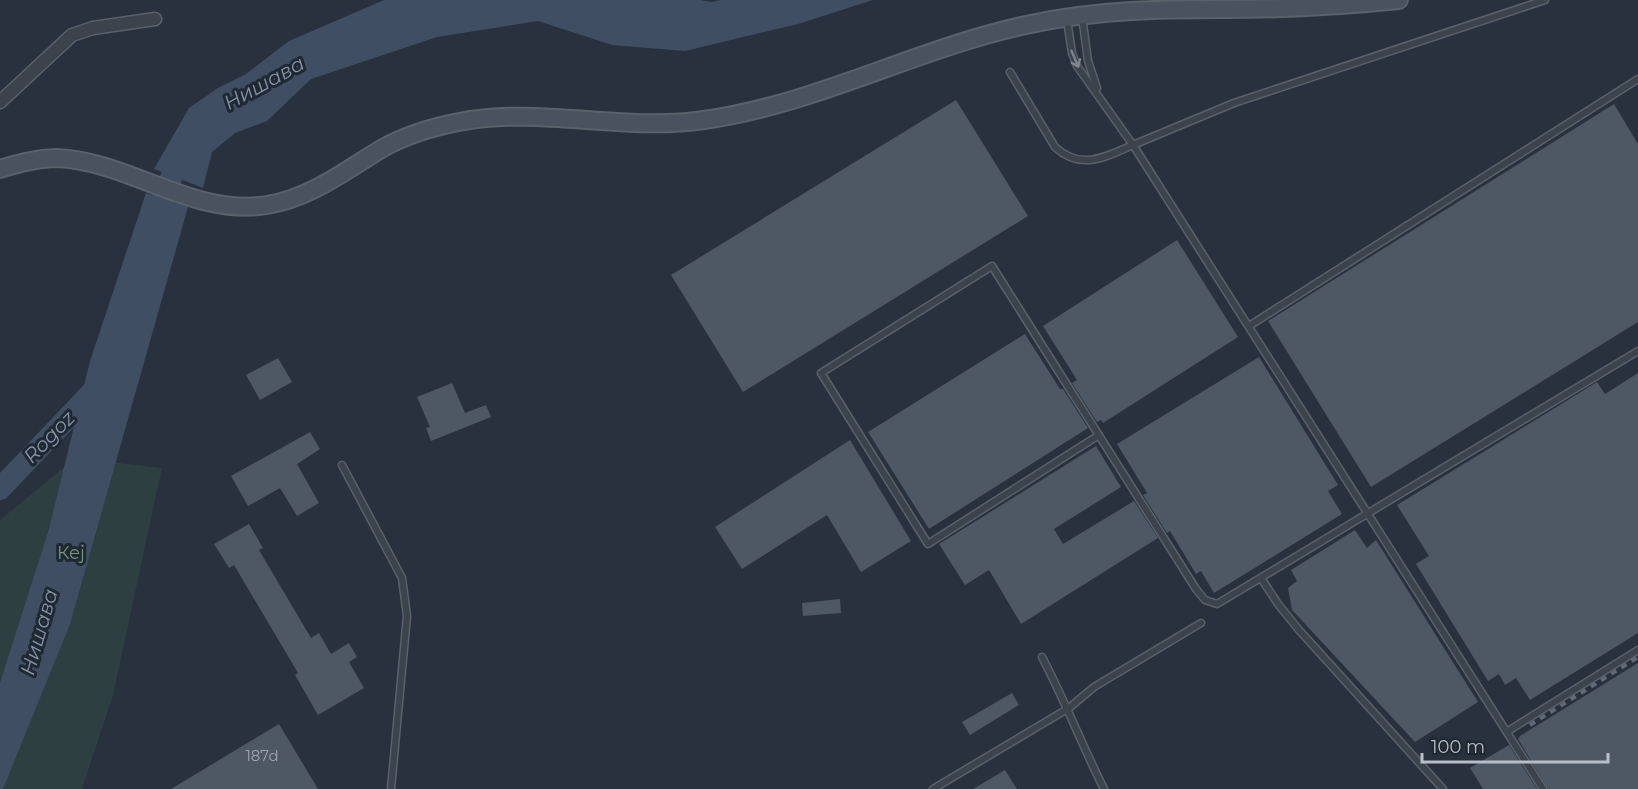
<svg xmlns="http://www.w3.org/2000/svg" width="1638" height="789" viewBox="0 0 1638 789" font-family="Montserrat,sans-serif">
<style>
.green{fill:#2d3f40}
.water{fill:#404e64}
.pier{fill:#28313d}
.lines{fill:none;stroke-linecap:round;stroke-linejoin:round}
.river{stroke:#404e64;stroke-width:22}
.building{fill:#4e5865}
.service-casing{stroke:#59616b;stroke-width:9}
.minor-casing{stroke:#59616b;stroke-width:15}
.secondary-casing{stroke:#59616b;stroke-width:20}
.service{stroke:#3c434d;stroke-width:6}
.minor{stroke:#3c434d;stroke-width:12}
.secondary{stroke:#4a5260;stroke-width:16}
.rail{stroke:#606976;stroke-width:4;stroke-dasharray:6 6;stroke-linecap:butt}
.oneway{stroke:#808791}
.labels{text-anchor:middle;stroke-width:6;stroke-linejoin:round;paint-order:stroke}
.number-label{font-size:15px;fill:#9ea4af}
.park-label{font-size:18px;fill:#72967a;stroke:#202832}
.water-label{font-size:20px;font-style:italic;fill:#8394ac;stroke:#202832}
</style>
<rect width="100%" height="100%" fill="#28313d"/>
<path class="green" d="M75,458L162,468L113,695L82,789H0V520Z"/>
<path class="water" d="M384,0H700L712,2L721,0H873L798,24L685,51L612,45L538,21L437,37L311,79L267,121L235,133L212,152L203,188L154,169L189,108L218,88L246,74L289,41Z
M146,193L188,207L70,624L3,789H0V683L49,529L90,361Z"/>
<path class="pier" d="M151,168L205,189L201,191L153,172Z"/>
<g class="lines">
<path class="river" d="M150,226L184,149
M0,489L98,386"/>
</g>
<path class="building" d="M956,100L1028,216L743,392L671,275Z
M1614,104L1638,144V322L1371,487L1268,321Z
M1177,240L1238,337L1103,423L1101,420L1097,422L1072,383L1077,380L1043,326Z
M1025,334L1060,389H1063L1088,428L929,529L868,432Z
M1259,357L1338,485L1328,491L1342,514L1214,593L1201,571L1196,574L1170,531L1167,533L1143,495L1147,493L1117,444Z
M278,358L292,382L260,400L246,375Z
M1638,373V633L1530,700L1516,678L1505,685L1499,674L1488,681L1416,564L1429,556L1397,505L1597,382L1605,394Z
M452,383L465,413L486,405L491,417L431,441L426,428L430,427L417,397Z
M310,432L320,449L297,464L319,503L297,516L280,488L248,506L231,476Z
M850,440L911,541L861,572L827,515L742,569L715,527Z
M1096,446L1121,487L1054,529L1063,544L1134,501L1158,538L1021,624L989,570L965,585L939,544Z
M249,524L263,548L259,550L311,638L319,633L331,654L349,643L357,657L349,662L364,688L318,715L295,675L298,673L234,565L229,568L214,544Z
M1355,530L1367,548L1376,540L1478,702L1415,742L1292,610L1288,588L1297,581L1291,570Z
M840,599L841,613L803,616L802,603Z
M1638,663V789H1548L1518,739L1520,736Z
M1012,693L1019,705L970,735L962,722Z
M279,724L318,789H171Z
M1509,745L1537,789H1483L1470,768Z
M1005,770L1017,789H973Z"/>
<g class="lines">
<defs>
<path id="service" d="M1082,16L1088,61L1097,88
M1067,20L1072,53L1077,66L1133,145L1234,103L1545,0
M1010,72L1055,147C1081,171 1105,157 1133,145L1543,789
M1249,326L1638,79
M1099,435L928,544L821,373L992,266L1196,589L1205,600L1217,604L1638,351
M342,465L402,578L407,616L391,789
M1261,578L1278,604L1299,630L1443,789
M1042,657C1065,701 1082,745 1104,789
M1508,731L1638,650
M933,789L1069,708L1094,687L1201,623"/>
<path id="minor" d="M0,102L72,35L93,28L155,19"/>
<path id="secondary" d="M0,169C19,163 37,158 57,158C129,161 193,217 267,205C311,198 346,170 383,148C406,135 433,127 459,122C539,106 623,132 704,120C818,104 919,47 1031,24C1095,10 1160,9 1225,9C1284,9 1341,6 1399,0"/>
</defs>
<use href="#service" class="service-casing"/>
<use href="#minor" class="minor-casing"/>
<use href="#secondary" class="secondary-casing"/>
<use href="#service" class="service"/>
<use href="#minor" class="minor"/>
<use href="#secondary" class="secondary"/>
<path class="rail" d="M1530,725L1638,657"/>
</g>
<defs><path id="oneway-shaft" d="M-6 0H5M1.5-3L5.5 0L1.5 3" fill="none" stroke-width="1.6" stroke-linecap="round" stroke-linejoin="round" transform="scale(1.5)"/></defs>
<use class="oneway" href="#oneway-shaft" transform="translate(1075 59) rotate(67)"/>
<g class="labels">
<g class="number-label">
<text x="262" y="761">187d</text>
</g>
<g class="park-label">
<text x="71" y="559">Кеј</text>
</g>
<g class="water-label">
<text transform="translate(264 83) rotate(-29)" y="7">Нишава</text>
<text transform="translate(49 437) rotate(-46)" y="7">Rogoz</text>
<text transform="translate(39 632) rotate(-74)" y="7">Нишава</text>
</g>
</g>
<path d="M1422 753v9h186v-9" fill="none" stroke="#b8bec8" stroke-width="3"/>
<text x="1431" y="753" font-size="18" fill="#b8bec8" stroke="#202832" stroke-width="4.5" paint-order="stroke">100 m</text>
</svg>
